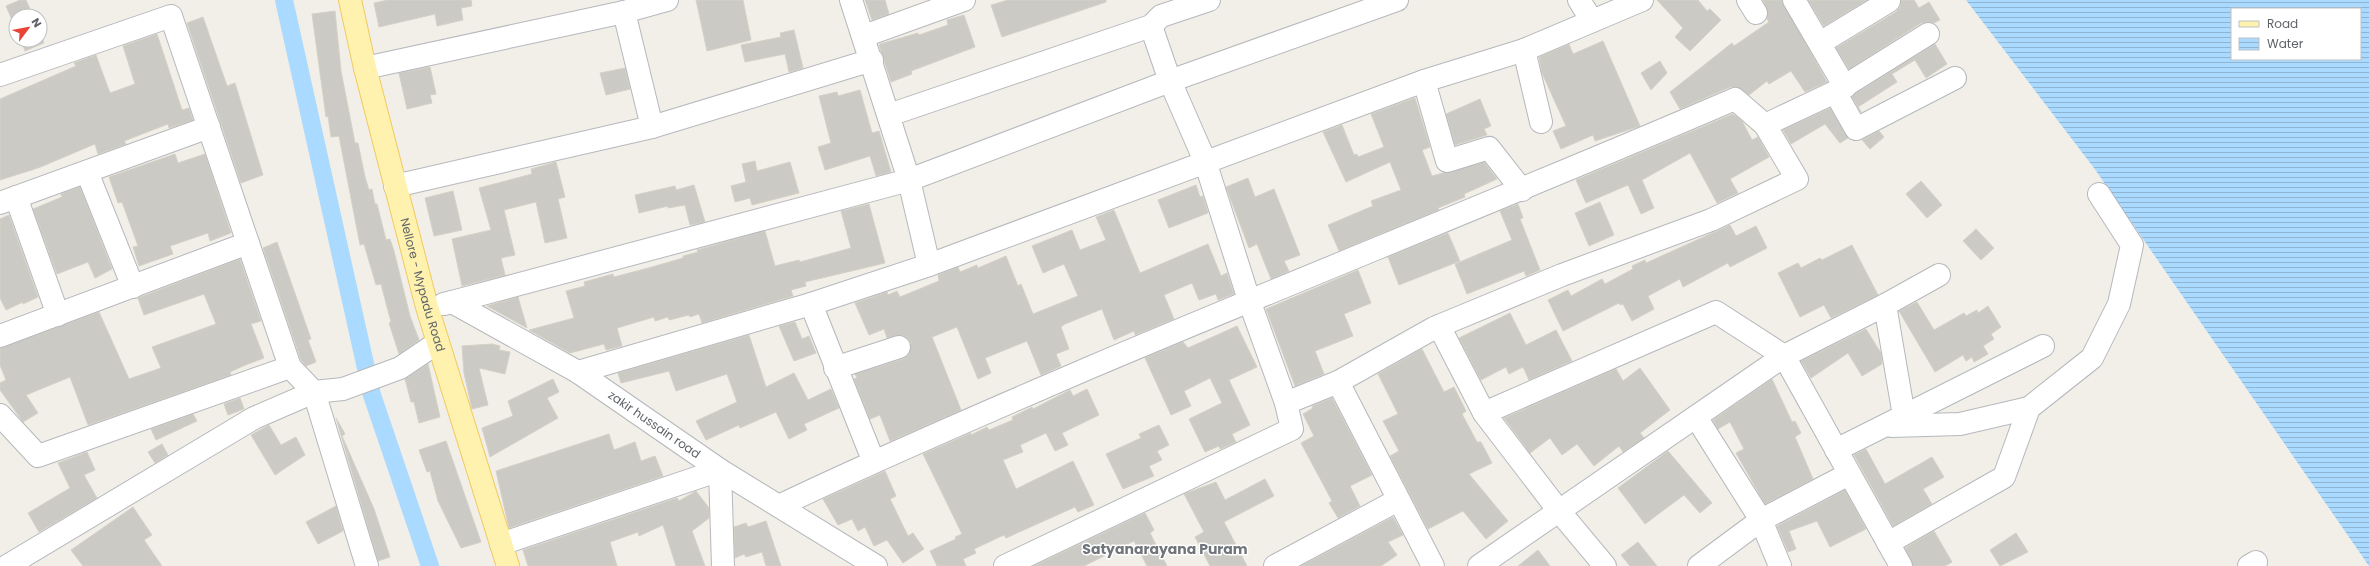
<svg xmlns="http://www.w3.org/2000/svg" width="2369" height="566" viewBox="0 0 2369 566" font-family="Poppins,sans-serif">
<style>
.water{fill:url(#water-rules);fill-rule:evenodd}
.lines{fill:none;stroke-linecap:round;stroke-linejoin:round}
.canal{stroke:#aadaff;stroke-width:18}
.building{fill:#cccac5;stroke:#d6d1c6}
.minor-casing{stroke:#b5b8bc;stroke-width:24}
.major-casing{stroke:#f2c960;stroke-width:24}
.minor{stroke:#fff;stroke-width:22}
.major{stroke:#fff2af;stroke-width:22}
.labels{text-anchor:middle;stroke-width:3;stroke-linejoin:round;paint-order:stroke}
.street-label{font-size:12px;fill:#5f6368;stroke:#fff}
.quarter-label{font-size:14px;font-weight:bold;fill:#70757a;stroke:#fff}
</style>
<defs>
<pattern id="water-rules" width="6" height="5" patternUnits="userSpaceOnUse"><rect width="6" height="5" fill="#aadaff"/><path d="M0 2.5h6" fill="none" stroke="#8eb4d2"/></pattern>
</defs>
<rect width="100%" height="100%" fill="#f1efe8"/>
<path class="water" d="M1966,0H2369V566L2094,168ZM2232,9H2360V59H2232Z"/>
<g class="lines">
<path class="canal" d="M284,0L372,395L430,566"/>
</g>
<path class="building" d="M20,0H26L33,16H16V29L6,6Z
M388,0H471L472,6L461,8L463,20L437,26L435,14L379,27L374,3Z
M696,0H743L751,40L707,51Z
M865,0H885L889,14L872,20Z
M1008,0H1106V2L1002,37L991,5Z
M1657,0H1698L1707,11L1710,9L1721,20L1690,51L1675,37L1683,28Z
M1763,0H1782L1827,82L1805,92L1791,71L1769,84L1767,81L1749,95L1737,87H1730L1680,109L1670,92L1732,43L1734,46L1769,22L1767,19L1768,12Z
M1808,0H1867L1824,26Z
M1901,0H1914L1919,8L1929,2L1940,20L1934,23L1928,22L1921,23L1849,69L1836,48L1896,12L1900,7Z
M335,11L341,71L355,143H358L365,177L369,190L372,189L375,204H377L386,240L390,239L394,251L410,316L419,340L399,354L389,323L391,322L381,284L376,285L364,244L360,245L339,136L331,137L328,116L326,117L312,14Z
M964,15L975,47L911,71L912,74L891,82L879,45L880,44L918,33L919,35L948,25L947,20Z
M203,17L227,86L235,83L263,175L241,183L187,23Z
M794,30L803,68L789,72L785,54L745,62L741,45L781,37L780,33Z
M40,33L44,43L25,51L21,40H40Z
M157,34L182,110L189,108L193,120L169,128L168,124L124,141L126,144L98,154L95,144L38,168L0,180V99L76,66L74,63L96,55L110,93L135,84L123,46Z
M1603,41L1640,126L1595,141L1593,135L1561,149L1553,131L1566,126L1542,73L1539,57L1569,44L1573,54Z
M1935,44L1947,64L1926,78L1915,60L1892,74L1897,82L1858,107L1861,112L1852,97L1855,94Z
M1660,61L1667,73L1651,90L1641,73Z
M430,67L436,94L430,95L432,103L407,109L399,73Z
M625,68L630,89L606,95L600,73Z
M860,90L872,133L879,131L891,172L876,176L870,156L825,170L818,147L831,143L819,96L837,92L838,96Z
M1415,98L1430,147L1422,150L1432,176L1484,162L1497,179L1464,194L1465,197L1438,208L1439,210L1339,251L1328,225L1373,206L1371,201L1401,190L1390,162L1346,182L1323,132L1342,125L1354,155L1357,154L1358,157L1384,147L1371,114Z
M1480,99L1491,126L1484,129L1487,135L1455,145L1446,114Z
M1830,108L1848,138L1840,143L1825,124L1791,144L1783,130Z
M1733,114L1742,121L1752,140L1758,137L1769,157L1730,179L1738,193L1717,203L1690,153L1642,180L1654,208L1641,214L1628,185L1586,203L1576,180Z
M1879,131L1884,137L1870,149L1862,140Z
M175,154L178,163L205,154L231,233L210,241L208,233L170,246L173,254L139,266L133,247L138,246L122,202L118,203L109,177Z
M755,161L757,171L790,162L799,193L752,205L750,198L735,202L731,186L746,182L742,164Z
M556,162L565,197L558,199L567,238L545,243L536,202L504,210L515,255L501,258L505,275L462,286L452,239L491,230L479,188L532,174L531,169Z
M1248,178L1255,197L1274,189L1300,255L1284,261L1289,271L1271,279L1257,244L1249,248L1226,187Z
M1921,181L1942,205L1927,218L1906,194Z
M694,185L705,222L690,225L685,205L668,208V206L639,213L635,195L675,186L676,190Z
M1196,185L1200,197L1203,196L1208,213L1169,228L1158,200Z
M80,187L112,269L95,278L88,262L57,274L33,209L62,197L61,194Z
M453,191L462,230L434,236L425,198Z
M1600,202L1614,235L1589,246L1575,213Z
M869,204L885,263L805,282L806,286L791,290L793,296L702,323L699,314L690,317L689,315L669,320L668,317L655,321L654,317L617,328L622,346L606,350L604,344L570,353L529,330L574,318L566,291L585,286L584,282L613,274L614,277L652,267L683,258V256L698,252L697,250L765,231L775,266L799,260L800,262L851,248L841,211Z
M1518,204L1523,218L1520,219L1540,270L1526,276L1524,271L1467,294L1455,264L1512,240L1500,211Z
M1114,210L1140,273L1208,244L1221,276L1227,273L1234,294L1218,300L1216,294L1199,300L1192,283L1164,295L1174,319L1135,335L1134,331L1114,340L1102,309L1065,324L1061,327L1069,349L1056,354L1061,366L1041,375L1027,341L985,358L991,373L978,379L957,327L932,337L961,410L890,441L880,415L870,419L854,379L857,378L855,374L903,359L909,355L911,343L908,338L902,335L887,338L884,329L869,335L855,303L887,292L888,295L897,291L900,297L939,281L938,275L958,267L960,272L977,265L978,268L1006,256L1018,286L1021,284L1033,314L1078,296L1064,264L1043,273L1032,246L1072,230L1080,250L1106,240L1096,217Z
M9,215L38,297L23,304V302L6,310L0,298V219Z
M1730,225L1736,236L1756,226L1767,248L1730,267L1728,263L1683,287L1680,279L1648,296L1654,309L1632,321L1623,304L1620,305L1619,303L1563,331L1548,300L1568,290L1571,296L1602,279L1605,284L1633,269L1632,266L1645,260L1646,263Z
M1976,229L1994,248L1981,260L1963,241Z
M1448,233L1460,261L1399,285L1388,257Z
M277,242L311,339L308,340L316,362L306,366L301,360L263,248Z
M1852,245L1878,295L1831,318L1824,305L1800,317L1778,273L1798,263L1801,268L1820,258L1822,260Z
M240,259L261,321L251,324L264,358L243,366L230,372L231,375L88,425L70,377L26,395L38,413L23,422L0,390V383L6,380L0,365V348L99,312L129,379L161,368L152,347L216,324L204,294L144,315L138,298Z
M1358,270L1371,303L1344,314L1353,336L1315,351L1324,374L1295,386L1266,309Z
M518,297L527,328L487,306Z
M1917,302L1934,330L1964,313L1966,316L1977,310L1978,313L1988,306L2001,327L1991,334L1994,339L1983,346L1988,354L1974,362L1972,357L1966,361L1963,355L1935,372L1899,311Z
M1510,313L1526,345L1556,330L1572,361L1529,380L1523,367L1509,374L1506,367L1481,380L1459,338Z
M795,322L802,339L809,336L816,353L794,361L779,326Z
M1237,326L1257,367L1229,380L1250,425L1232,434L1236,442L1220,449L1219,446L1205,452L1189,419L1222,403L1210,378L1184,391L1191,406L1171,415L1145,358L1183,342L1188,348Z
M1866,329L1881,353L1882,364L1862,376L1848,353L1811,378L1801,361Z
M749,335L766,387L794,373L808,400L831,389L839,408L804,424L807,430L789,439L776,412L740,428L739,425L706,440L696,421L737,402L727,374L676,391L669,371L621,383L618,373Z
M492,344L500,346L499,350L510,352L505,374L479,368L488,405L472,409L464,373L462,346Z
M1422,349L1444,392L1454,387L1466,411L1462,414L1477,442H1481L1492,463L1469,474L1508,521L1486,539L1463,511L1428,529L1390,456L1399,451L1383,421L1398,414L1378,374Z
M428,364L440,417L419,423L414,402H411L405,379Z
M1640,368L1670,410L1640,433L1644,438L1623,452L1619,446L1594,466L1577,444L1562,455L1550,438L1530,453L1504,418L1616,369L1623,381Z
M553,379L559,392L547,398L558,418L490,457L482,428L513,416L508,401Z
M1772,379L1792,422L1795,421L1801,433L1795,437L1813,479L1765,504L1736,453L1744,449L1730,422L1718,429L1713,420Z
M1087,389L1099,415L1062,433L1068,445L1055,451L1046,433L1020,445L1023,452L1003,460L1016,489L1073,461L1094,505L1078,512L1075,507L1006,538L1004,535L974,549L976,553L963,559L966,566H937L930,551L956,539L955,537L962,534L923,454L971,433V435L987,427L989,430L1013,420L1012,417L1032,407L1033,409L1070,390L1073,396Z
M240,398L244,409L228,415L224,404Z
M1332,398L1372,475L1350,486L1360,506L1338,518L1329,503L1332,501L1301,443L1314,436L1303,414L1313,408L1312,406Z
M193,414L197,421L156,440L151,429Z
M336,418L345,434L342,436L374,509L390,557L378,561Z
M269,425L281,445L296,437L305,455L275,475L251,435Z
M1159,425L1169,445L1157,451L1162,460L1149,466L1154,476L1123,489L1106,454L1141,438L1139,434Z
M609,434L614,450L635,442L641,461L655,456L663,476L509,528L496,471Z
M446,441L481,542L461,548L438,501L430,471L427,472L419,450Z
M162,444L168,455L155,463L148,452Z
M1866,449L1885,484L1932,457L1944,477L1923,489L1932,504L1893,526L1854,455Z
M1668,451L1712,503L1700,513L1684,495L1645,524L1618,488Z
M87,452L95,470L84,475L97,498L39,532L28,513L70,488L58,463Z
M885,471L896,496L890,499L908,536L913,533L924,549L903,563L887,540L874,546L865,527L858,531L852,519L838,525L823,499Z
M1265,479L1274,496L1224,522L1247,566H1210L1195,537L1204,532L1184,494L1216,482L1225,500Z
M1845,490L1866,529L1830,547L1817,521L1789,531L1796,549L1788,552L1777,526Z
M696,491L709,508V518L692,531L705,566H676L663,525L639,536L638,532L610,542L617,566H528L523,550L677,498L679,501Z
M336,506L343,531L318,544L306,522Z
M133,507L152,535L144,540L162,566H83L71,550Z
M1145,513L1154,530L1150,533L1167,566H1147L1134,541L1084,566H1034Z
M1393,517L1403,535L1388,542L1397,555L1381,566H1301Z
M766,521L781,566H766L762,552L746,557L744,554L735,558L734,527L746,523L748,527Z
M1934,531L1952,562L1945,566H1913L1905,548Z
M2016,533L2028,552L2000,566L1990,550Z
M1638,542L1657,566H1630L1621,555Z
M1538,550L1550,566H1518Z"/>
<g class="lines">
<defs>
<g id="minor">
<path d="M851,0L909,180L929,265"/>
<path d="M1579,0L1592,21"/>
<path d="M1748,0L1756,13"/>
<path d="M1794,0L1845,87"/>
<path d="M624,12L652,127"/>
<path d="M1151,26L1170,81L1205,161L1249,300L1286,403"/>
<path d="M864,36L964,0"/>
<path d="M1820,43L1889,1"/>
<path d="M1524,50L1541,122"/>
<path d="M365,68L624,12L667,0"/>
<path d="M0,75L171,16L290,367L314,392L343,389L400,368L437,343"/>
<path d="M1424,81L1447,161L1489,148L1522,190"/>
<path d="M1835,92L1856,129L1955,78"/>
<path d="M889,115L1151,26L1161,16L1209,0"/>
<path d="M1765,125L1835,92L1928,34"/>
<path d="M87,172L133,287"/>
<path d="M395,186L652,127L872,60"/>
<path d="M16,197L58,315"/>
<path d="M0,203L209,127"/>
<path d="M452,302L909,180L1170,81L1397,0"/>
<path id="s1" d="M444,304L452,302L578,372L720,470L876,566"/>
<path d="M811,304L873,460"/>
<path d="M1885,305L1904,416"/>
<path d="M1439,326L1484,413L1559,511L1605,566"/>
<path d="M0,336L248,243"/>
<path d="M835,368L899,347"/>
<path d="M578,372L811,304L929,265L1424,81L1524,50L1642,0"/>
<path d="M1338,382L1433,566"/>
<path d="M1484,413L1716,312L1784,356L1901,566"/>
<path d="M0,415L38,456L290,367"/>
<path d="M1696,417L1761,520L1780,566"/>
<path d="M1891,426L1960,424L2029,408"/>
<path d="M1836,450L2043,346"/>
<path d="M779,506C881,457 985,413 1089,368C1304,277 1521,191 1735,99L1765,125L1797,179L1711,220L1562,275L1434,328L1338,382L1286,403L1292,429L1005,566"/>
<path d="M1888,543L2004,477L2029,408L2092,358L2119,304L2132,245L2099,194"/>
<path d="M501,544L720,470L723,566"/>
<path d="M7,566L254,418L314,392L367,566"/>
<path d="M1275,566L1398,500"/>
<path d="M1479,566L1784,356L1885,305L1939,275"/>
<path d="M1699,566L1761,520L1849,474"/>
<path d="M2249,566L2256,562"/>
</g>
<g id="major">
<path id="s2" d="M350,0L365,68L427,307L508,566"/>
</g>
</defs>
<use href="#minor" class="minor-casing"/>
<use href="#major" class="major-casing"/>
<use href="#minor" class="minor"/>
<use href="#major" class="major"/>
</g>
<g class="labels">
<g class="street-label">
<text dy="4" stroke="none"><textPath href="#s2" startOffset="294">Nellore - Mypadu Road</textPath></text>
<text dy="4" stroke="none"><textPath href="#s1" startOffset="245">zakir hussain road</textPath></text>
</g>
<g class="quarter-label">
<text x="1165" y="554">Satyanarayana Puram</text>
</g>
</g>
<rect x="2231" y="8" width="130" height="52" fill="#ffffff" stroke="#bfc1c3"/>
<rect x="2239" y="21" width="20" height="6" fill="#fff2af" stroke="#bfc1c3"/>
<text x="2267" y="28" font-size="12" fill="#5f6368">Road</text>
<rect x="2239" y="38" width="20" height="12" fill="url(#water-rules)" stroke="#bfc1c3"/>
<text x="2267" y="48" font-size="12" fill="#5f6368">Water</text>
<g transform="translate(28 28) rotate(58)"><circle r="19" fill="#ffffff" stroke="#bfc1c3"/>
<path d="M0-3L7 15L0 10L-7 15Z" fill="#ea4335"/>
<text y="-6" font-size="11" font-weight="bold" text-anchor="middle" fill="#5f6368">N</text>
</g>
</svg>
